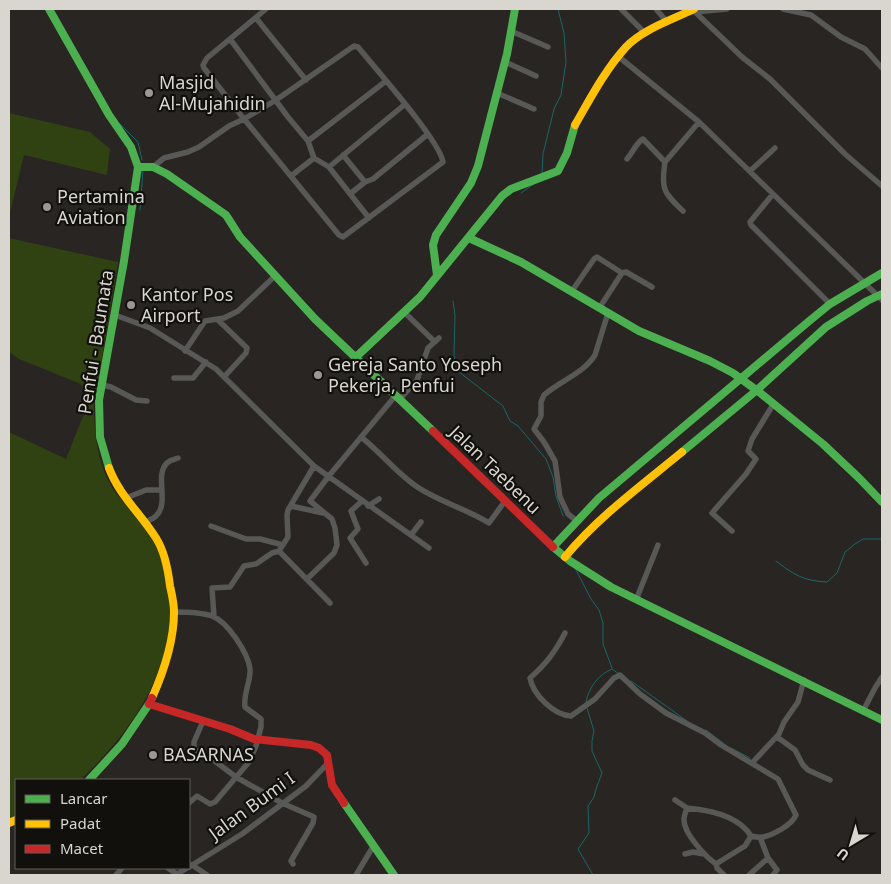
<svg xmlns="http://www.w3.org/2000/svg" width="891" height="884" viewBox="0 0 891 884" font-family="'Noto Sans',sans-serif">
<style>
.green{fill:#304112}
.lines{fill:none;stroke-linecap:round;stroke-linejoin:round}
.stream{stroke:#1b6769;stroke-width:1}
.street{stroke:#585857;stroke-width:5.5}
.fast{stroke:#4caf50;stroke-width:8}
.slow{stroke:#ffc107;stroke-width:8}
.jam{stroke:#c62828;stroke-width:8}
.poi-dot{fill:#9b9893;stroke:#12100c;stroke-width:2}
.labels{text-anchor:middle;stroke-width:4.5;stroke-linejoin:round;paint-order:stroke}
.poi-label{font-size:18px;fill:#d9d6d0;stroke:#12100c;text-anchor:start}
.street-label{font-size:18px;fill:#d9d6d0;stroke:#12100c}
</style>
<rect width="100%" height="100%" fill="#282522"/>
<path class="green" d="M9,113L90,132L110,149L107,175L24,155L9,217Z
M9,238L118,262L94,406C94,434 98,469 116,493C127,507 141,518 150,534C157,546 162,559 165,573C186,654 137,727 80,780H16V817L9,819V432L66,459L85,411L86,400L81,384L19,359L9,352Z"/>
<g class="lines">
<path class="stream" d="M120,124L138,142L142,160
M542,173L543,154L554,109L561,95L566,62L564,33L558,9
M521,193L535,183
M140,210L143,170
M453,301L455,315L454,356L459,372L503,406L510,421L518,426L546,459L553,477L556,496L563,516
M776,561C794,575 804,581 827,582L837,573L845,552L855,544L863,539H882
M575,568L591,599L599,610L603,623V644L612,668
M631,681L687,721
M586,702C589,687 598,675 612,669L619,674
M587,708L594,731L592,741V751L602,773L597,786L594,797L588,806L589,833L578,849L593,875
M706,730L727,746
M731,748L750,758"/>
<path class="street" d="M621,9L645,33
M656,9L667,22
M692,9L742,57L770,79L845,154L882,186
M783,9L811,15L841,37L865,49L882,68
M695,12L727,9
M256,18L306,80
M511,31L548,47
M230,39L288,117L308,141
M354,46L358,47C374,67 440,141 443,162L343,237L339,235L244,119L276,100Z
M619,57L699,122L882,300
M505,62L536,76
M497,93L534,109
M343,155L365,182
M314,158L308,141L386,81
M627,159C633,152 636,143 643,139L665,162L699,122
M665,162C661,189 663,192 683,211
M153,167L164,158L188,152L199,147L229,126L244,119L204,68L203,65L207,58L266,9
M329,167L404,105
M750,171L775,148
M291,176L314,158L329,167L369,218
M350,194L365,182L373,179L428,134
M773,194L750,222L751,225L830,304
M622,273L626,272L652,287
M572,291L594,259L597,257L622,273L600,307
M404,312L435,342
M115,315L150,328L216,369L314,466L429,548
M218,320L247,348L246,353L224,377
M185,351L205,321L224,318L238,311L275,276
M174,378H193L206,362
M102,385L111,387L136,400L147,401
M400,399L417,380L428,348L439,338
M361,437C379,451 394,470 413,484C434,500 465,508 489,523L505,501
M126,498L146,490H162
M362,501L351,511L358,529L350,538L366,563
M291,506L323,513
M368,506L379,499
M577,521L568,514L560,497L555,461L544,442L534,429L541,416V402L544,395C560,381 584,373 595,355L608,313
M146,522C149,520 153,519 156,516C170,503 154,476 167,463C170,460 175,459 178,458
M211,526L246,539H260L283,545
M732,531L712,513L746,474L756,459L748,451L752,439L774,403
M411,535L421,522
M279,551L288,537L287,515L288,510L314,466
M307,579L334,553L337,545L335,528L332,519L310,501L328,477L396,395
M636,600L658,545
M174,612C186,612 201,612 212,616C228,622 248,653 250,669C251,681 243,694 245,707L261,719V727L256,746L249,762L215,802L210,804L197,796L189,803
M214,617L212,588L230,587L244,566L256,564L272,553L279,551L330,603
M565,633C555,652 546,664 530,678C533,695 554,715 571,716L595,699L614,678L620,675L640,694L666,713L705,733L721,745L778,779L796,815C792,825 773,835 763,837C759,838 755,837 751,836C739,816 709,810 687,808
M863,711L875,688L882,677
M203,721L194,742V749L212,759L236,777L282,803L314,817L313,823L291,861L293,864
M777,737L795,750L803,765L808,770L830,780
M752,763L779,734L784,722L798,702L804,680
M675,800L687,808C686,811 684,816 684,819C683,833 706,857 716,864
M685,854L693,852L704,854
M768,858L777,870L773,875
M192,865L207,875
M189,867L242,834L306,786L328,763
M168,868L178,875
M116,875L122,868
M176,875L187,868
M356,875L374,845
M724,875L717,868L716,864L745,846L751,836
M749,875L768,858L760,837"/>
<path class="fast" d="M49,9L109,115L131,147L138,167L124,261L99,400L100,437L109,468
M138,167H153L167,174L226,215L240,237L315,319L433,431
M469,238L521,262L639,331L710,361L733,373L759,392L823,444L859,478L882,502
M437,275L433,245L436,235L471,183L478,166L507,54L515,9
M356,357L420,297L502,196L511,189L558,171L567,153L575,125
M682,452L757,390L826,327L867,301L882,294
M553,547L570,561L611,587L882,720
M553,547L599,498L808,322L830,304L882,273
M89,780L122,744L149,704
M344,803L394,875"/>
<path class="slow" d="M575,125C590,99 605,70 626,47C643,29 672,20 694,9
M109,468C119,495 141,514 156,538C165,552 168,569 170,586C172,595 174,603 174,612C174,642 164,671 152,698
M565,557C598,517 642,485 682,452
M9,823L16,820"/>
<path class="jam" d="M433,431L553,547
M152,698L149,704L230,729L254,739L311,745L319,748L327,755L332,785L344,803"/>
</g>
<g class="poi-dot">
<circle cx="149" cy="93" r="5"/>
<circle cx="47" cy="207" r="5"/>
<circle cx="131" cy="305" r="5"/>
<circle cx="318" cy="375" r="5"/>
<circle cx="153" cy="755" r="5"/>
</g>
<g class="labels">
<g class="poi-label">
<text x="159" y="89">Masjid<tspan x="159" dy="21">Al-Mujahidin</tspan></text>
<text x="57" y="203">Pertamina<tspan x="57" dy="21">Aviation</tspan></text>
<text x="141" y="301">Kantor Pos<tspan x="141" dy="21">Airport</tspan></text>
<text x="328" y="371">Gereja Santo Yoseph<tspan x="328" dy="21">Pekerja, Penfui</tspan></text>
<text x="163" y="761">BASARNAS</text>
</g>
<g class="street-label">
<text transform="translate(96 342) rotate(-81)" y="6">Penfui - Baumata</text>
<text transform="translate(495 470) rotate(44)" y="6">Jalan Taebenu</text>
<text transform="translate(252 806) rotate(-36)" y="6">Jalan Bumi I</text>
</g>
</g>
<rect width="891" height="884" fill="none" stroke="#d9d6d0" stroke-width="20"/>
<rect x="15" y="779" width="175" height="90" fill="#12100c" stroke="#625f5a"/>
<rect x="25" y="795" width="25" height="8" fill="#4caf50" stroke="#625f5a"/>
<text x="60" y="804" font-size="15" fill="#d9d6d0">Lancar</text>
<rect x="25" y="820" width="25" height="8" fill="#ffc107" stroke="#625f5a"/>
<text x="60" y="829" font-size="15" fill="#d9d6d0">Padat</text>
<rect x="25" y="845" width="25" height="8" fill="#c62828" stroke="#625f5a"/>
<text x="60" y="854" font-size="15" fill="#d9d6d0">Macet</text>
<g transform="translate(851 844) rotate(218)" stroke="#12100c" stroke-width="4" paint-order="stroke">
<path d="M0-4L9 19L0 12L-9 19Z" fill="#d9d6d0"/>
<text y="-8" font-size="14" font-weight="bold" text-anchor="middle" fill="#d9d6d0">U</text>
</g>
</svg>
